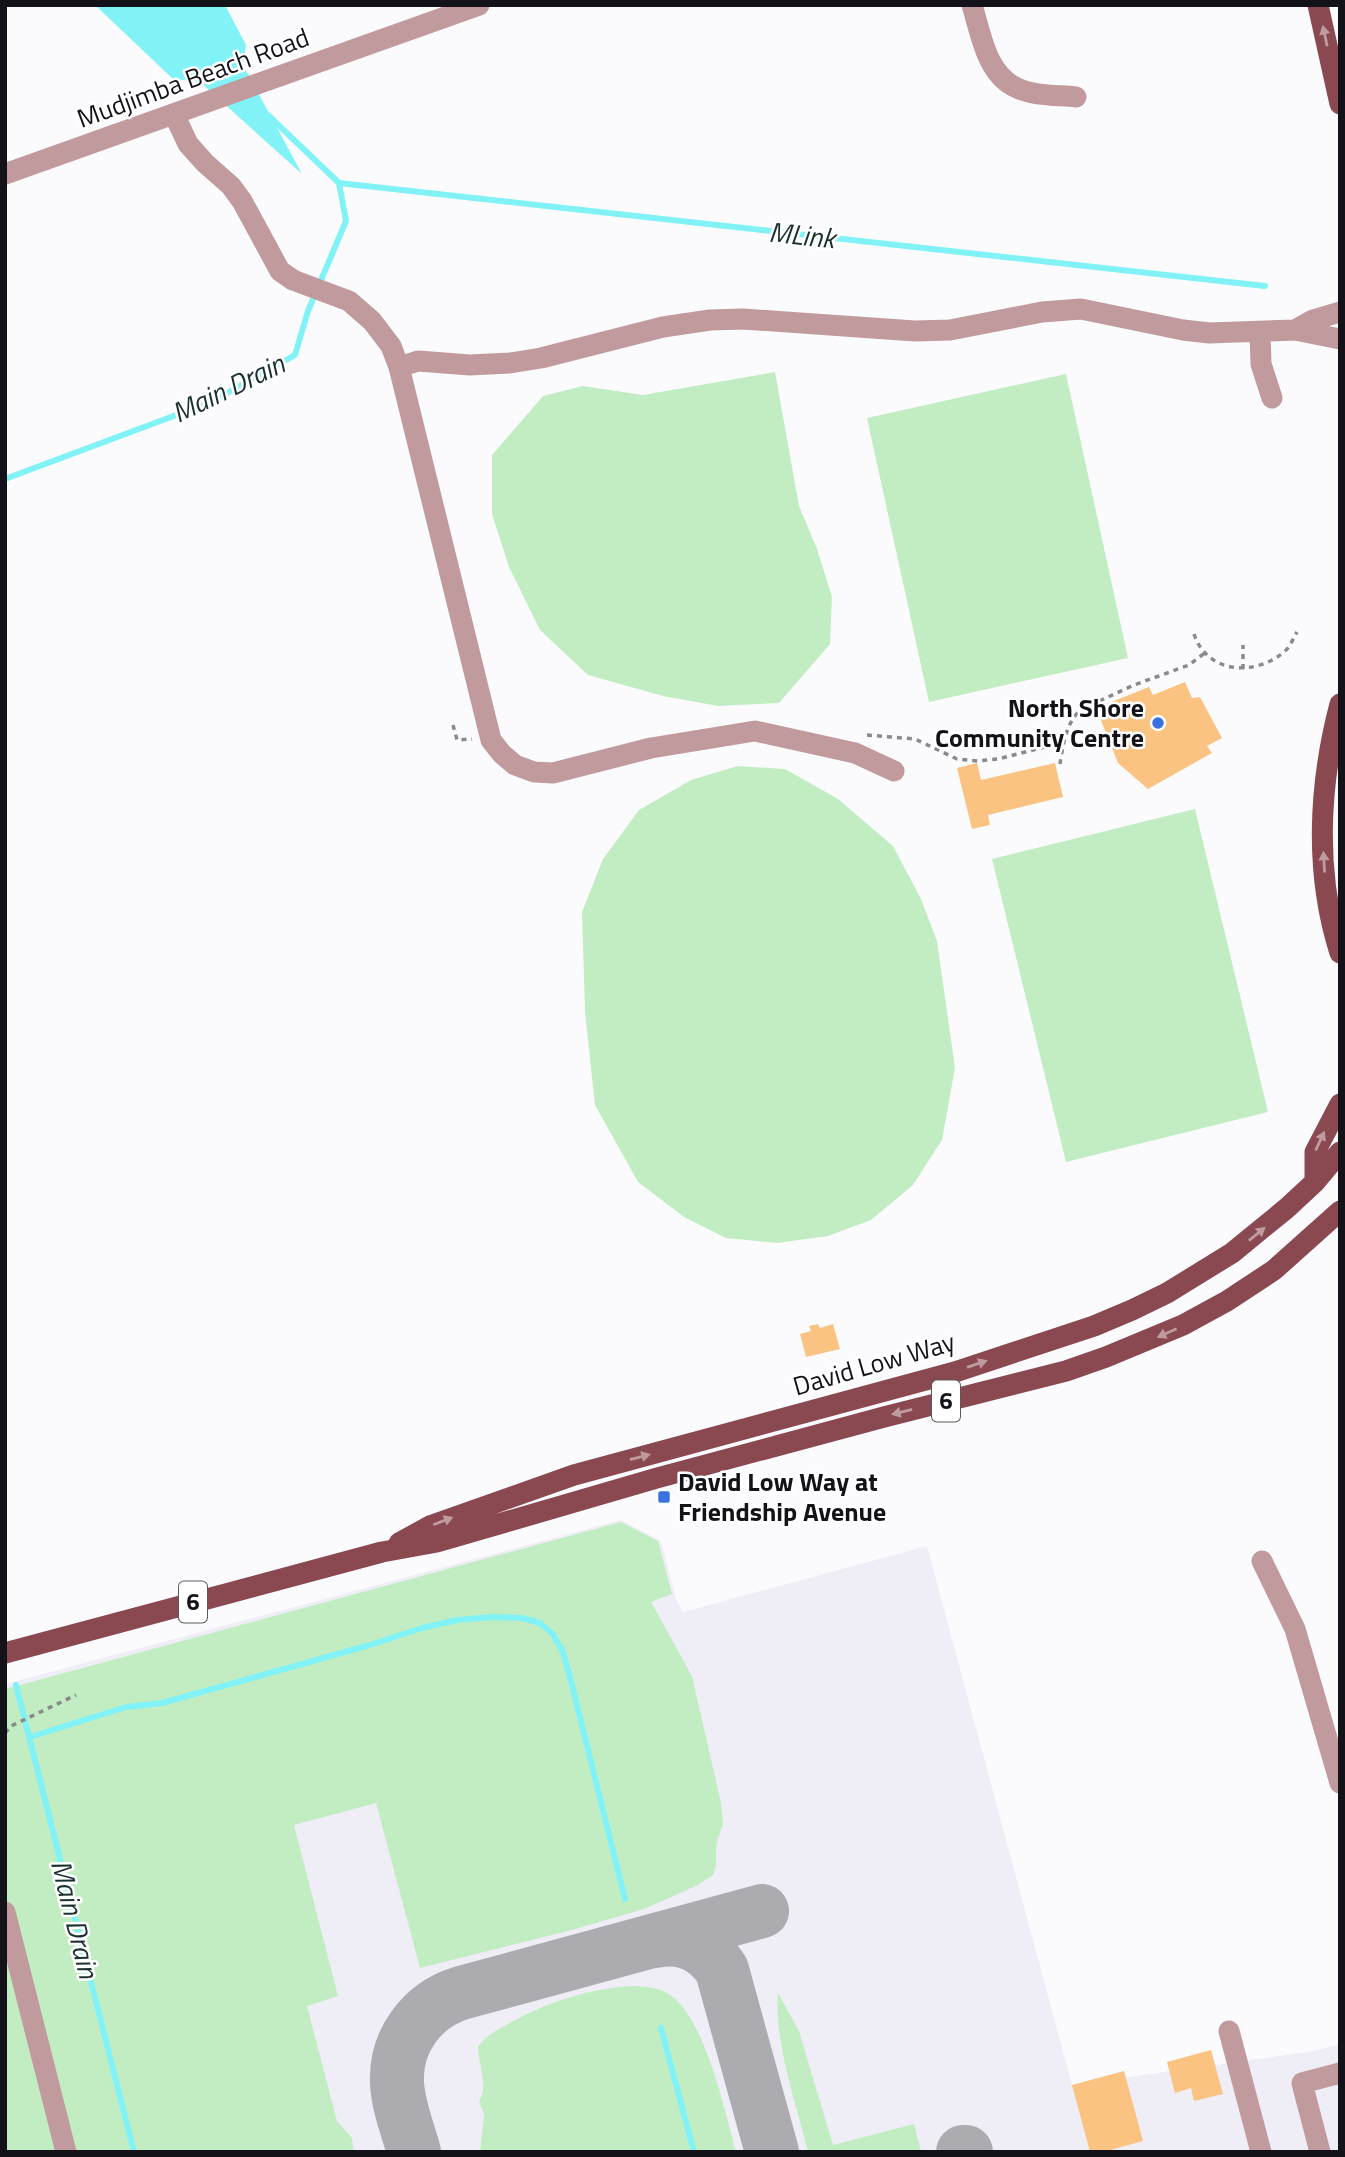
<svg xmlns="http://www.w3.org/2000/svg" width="1345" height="2157" viewBox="0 0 1345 2157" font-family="'Titillium Web',sans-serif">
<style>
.built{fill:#efeef7}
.green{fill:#c2edc3}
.water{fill:#81f2f6}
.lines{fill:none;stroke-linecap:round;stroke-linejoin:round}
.stream{stroke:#81f2f6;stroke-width:6}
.taxiway{stroke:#acacb0;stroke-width:54}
.building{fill:#fac382}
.path{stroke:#8a8a8e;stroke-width:3.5;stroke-dasharray:5 5;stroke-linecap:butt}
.minor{stroke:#c19a9d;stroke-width:21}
.major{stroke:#8a4951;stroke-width:21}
.oneway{fill:#bf9b9f}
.poi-dot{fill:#3971e0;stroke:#fff;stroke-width:2.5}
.labels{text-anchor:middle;stroke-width:5;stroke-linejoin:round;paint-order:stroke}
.shield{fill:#fff;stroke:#5a595d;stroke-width:2}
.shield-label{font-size:24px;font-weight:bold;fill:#131218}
.street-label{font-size:26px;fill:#131218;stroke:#fff}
.poi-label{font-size:26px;font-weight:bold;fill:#131218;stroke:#fff;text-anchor:end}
.water-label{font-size:28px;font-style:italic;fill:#1b3030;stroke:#fff}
</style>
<rect width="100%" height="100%" fill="#fbfbfe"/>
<path class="built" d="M621,1520L661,1541L676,1599L683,1612L927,1546L1072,2085L1314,2051L1340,2044V2152H5V1684Z"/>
<path class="green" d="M775,372L799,506L817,549L832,597L830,644L779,703L718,706L663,696L588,675L540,630L509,567L492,514V455L543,396L583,386L643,395Z
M1066,374L1128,658L929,702L867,418Z
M738,766L785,769L838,799L893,846L921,899L937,941L955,1068L942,1140L913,1185L871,1220L828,1236L777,1243L726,1238L684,1217L638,1182L595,1105L585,1012L582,912L603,859L639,810L691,780Z
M1195,809L1268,1112L1066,1162L992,859Z
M621,1522L658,1541L672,1594L651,1602L692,1676L721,1803L723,1824L716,1845V1866L713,1875L696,1886L644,1909L572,1930L420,1968L376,1803L294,1825L338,1996L307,2006L337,2121L352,2138L354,2152H5V1689Z
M634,1986C645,1987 657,1987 667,1993C704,2013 725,2112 736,2152H480L484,2115L479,2101C489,2085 478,2065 478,2047C485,2036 497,2030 508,2024C547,2002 590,1988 634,1986Z
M778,1993L799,2031L833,2145L914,2124L921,2151L808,2152C796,2102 774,2043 778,1993Z"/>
<path class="water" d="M95,5H225L246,45L243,65L302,174L200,82L173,79Z"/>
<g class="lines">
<path class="stream" d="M339,183L1265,286
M5,479L211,402L295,355L308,311L346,221L339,183L268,115
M16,1685L134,2152
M30,1737L126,1707L162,1703L370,1645L422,1628L457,1620L492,1617L522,1618L540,1623L553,1634L563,1652L572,1685L625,1899
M661,2028L694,2152"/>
<path class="taxiway" d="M656,1941C683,1935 707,1947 722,1970L772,2152
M414,2152C408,2130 398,2106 397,2083C395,2041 422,2005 461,1993L762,1911
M963,2152H966"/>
</g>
<path class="building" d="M1185,682L1192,698L1200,697L1222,738L1207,746L1212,753L1148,789L1118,763L1096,708L1149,687L1153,695Z
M977,763L981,780L1055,763L1063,797L988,815L990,825L972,829L957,768Z
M818,1324L820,1328L833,1324L840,1349L806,1357L800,1334L811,1331L809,1326Z
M1211,2050L1223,2094L1194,2101L1191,2088L1175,2093L1167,2062Z
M1124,2071L1143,2141L1103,2152H1090L1072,2085Z"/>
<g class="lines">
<path class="path" d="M1194,634C1207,674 1256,677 1285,651C1291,646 1293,638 1297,632
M1243,669V645
M453,725L457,740L472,739
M867,735L915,739L957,759L978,761L998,759L1064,742
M1060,764C1063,745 1066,721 1082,709L1134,685L1189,665L1206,652
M5,1733L11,1726L76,1695"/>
<path class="minor" d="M972,5C981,34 986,74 1017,88C1034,96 1057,95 1076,97
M174,114L188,144L205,163L231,186L242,201L280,271L293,280L349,301L372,321L391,346L399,367L491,740L502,754L515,765L534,772L553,773L651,748L755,731L855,753L894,771
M5,174L479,5
M1295,330L1313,320L1340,312
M1260,332L1261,364L1272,398
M399,367L418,361L470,365L510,363L541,358L663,327L710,320L743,319L915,331L950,330L1042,312L1081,309L1183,330L1209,333L1295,330L1340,339
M1262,1561L1295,1629L1340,1783
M5,1912L66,2152
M1229,2031L1261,2152
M1320,2152L1302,2083L1340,2073"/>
<path class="major" d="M1318,5L1340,104
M1340,704C1319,784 1314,872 1340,953
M1315,1182V1152L1340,1104
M399,1543L430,1526L574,1475L955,1372L1094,1326L1132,1310L1167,1293L1232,1253L1287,1208L1315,1182L1340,1152
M5,1653L382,1552L437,1542L657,1478L884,1417L1066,1371L1106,1357L1183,1325L1227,1301L1274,1270L1340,1211"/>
</g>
<defs><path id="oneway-solid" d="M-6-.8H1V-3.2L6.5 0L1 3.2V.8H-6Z" transform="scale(1.75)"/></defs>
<g class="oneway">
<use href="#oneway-solid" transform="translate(1325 36) rotate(-102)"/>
<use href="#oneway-solid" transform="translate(1324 862) rotate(-93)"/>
<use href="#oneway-solid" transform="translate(1320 1141) rotate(-65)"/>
<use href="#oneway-solid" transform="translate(1257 1234) rotate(-39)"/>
<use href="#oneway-solid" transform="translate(1167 1333) rotate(156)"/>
<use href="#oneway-solid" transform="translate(977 1364) rotate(-19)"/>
<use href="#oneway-solid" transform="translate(902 1412) rotate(166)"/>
<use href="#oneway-solid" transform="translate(640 1457) rotate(-15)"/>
<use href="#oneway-solid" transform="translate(443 1521) rotate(-21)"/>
</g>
<g class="poi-dot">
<circle cx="1158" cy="723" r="7"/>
<rect x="657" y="1490" width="14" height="14" rx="3.5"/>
</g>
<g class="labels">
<g class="shield">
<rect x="932" y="1380.5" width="28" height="41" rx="5"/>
<rect x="179" y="1581.5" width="28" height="41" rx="5"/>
</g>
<g class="shield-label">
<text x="946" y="1409">6</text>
<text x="193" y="1610">6</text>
</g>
<g class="street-label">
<text transform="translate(193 78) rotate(-20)" y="9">Mudjimba Beach Road</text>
<text transform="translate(874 1364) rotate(-16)" y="9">David Low Way</text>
</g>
<g class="poi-label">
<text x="1144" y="717">North Shore<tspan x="1144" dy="30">Community Centre</tspan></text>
<text x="678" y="1491" text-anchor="start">David Low Way at<tspan x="678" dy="30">Friendship Avenue</tspan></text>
</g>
<g class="water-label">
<text transform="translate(802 235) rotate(6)" y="10">MLink</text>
<text transform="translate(228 388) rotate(-26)" y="10">Main Drain</text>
<text transform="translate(75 1919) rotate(76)" y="10">Main Drain</text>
</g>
</g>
<rect width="1345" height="2157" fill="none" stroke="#131218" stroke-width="14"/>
</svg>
